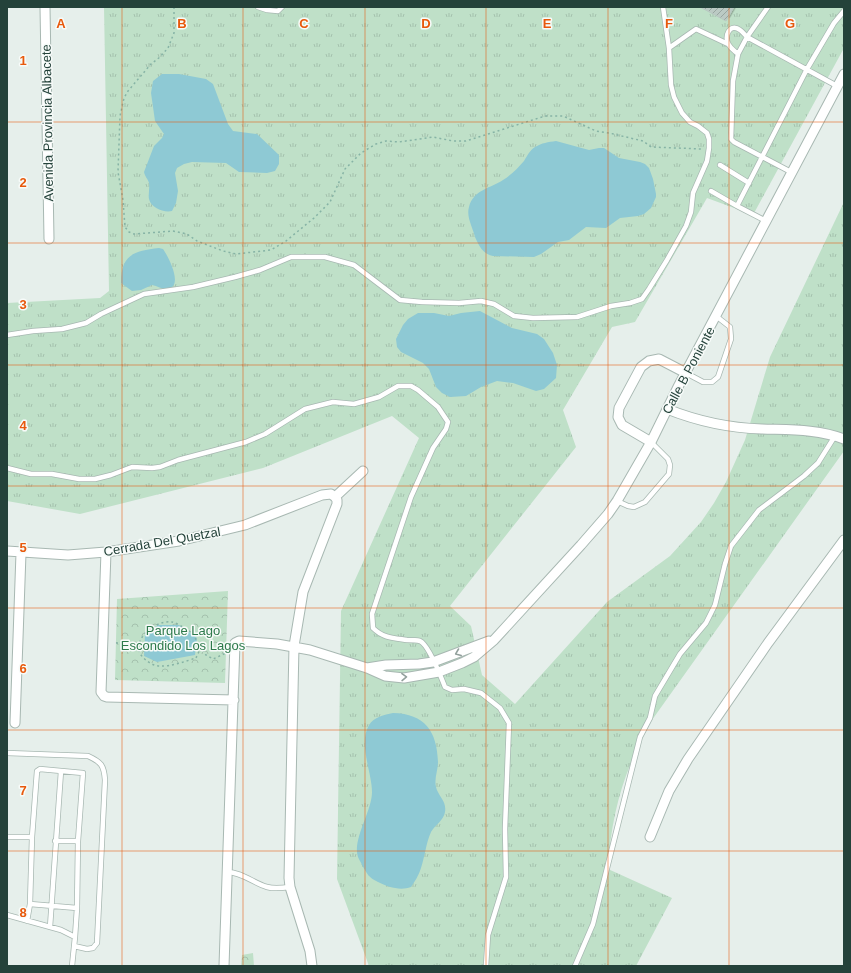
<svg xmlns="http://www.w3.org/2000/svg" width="851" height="973" viewBox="0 0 851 973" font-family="Helvetica,sans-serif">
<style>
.grass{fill:url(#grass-tufts)}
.forest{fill:url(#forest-crowns)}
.water{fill:#8ec9d4}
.building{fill:url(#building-hatch);stroke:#b8c9c2;filter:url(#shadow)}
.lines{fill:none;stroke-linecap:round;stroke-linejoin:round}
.lane-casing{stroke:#a8b8b2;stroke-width:6}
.street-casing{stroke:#a8b8b2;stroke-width:11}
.path{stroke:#86b3a5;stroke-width:1.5;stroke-dasharray:2 3;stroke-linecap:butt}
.lane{stroke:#fff;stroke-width:4.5}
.street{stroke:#fff;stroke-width:9}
.oneway{stroke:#92a09c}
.grid{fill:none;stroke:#e8590c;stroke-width:1;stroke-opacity:0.55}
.labels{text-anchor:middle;stroke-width:3;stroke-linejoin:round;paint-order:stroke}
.street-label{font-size:13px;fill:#24423a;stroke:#f7fbf9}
.park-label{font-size:13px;fill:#2d7a4b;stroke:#f7fbf9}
.grid-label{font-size:13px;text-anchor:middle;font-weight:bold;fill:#e8590c;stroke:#f7fbf9;stroke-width:3;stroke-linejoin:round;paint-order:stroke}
</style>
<defs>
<pattern id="grass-tufts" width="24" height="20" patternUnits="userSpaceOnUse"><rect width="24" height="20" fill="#bfe0c8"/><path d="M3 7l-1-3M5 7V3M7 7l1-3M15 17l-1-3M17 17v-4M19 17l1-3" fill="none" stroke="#a4c1ad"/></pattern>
<pattern id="forest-crowns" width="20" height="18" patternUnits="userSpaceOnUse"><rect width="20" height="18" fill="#bfe0c8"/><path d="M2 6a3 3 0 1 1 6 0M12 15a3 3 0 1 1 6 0" fill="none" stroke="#a4c1ad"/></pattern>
<pattern id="building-hatch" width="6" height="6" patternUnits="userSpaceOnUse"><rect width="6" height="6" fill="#bbcac4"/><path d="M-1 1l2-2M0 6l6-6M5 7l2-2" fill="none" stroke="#98a6a0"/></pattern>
<filter id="shadow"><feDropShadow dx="3.5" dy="-3.5" stdDeviation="0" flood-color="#0004"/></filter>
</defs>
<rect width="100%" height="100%" fill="#e6efeb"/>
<path class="grass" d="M104,7H844V48L753,215L707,198L635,322L612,327L563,410L576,447L450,606L471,626L482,675L515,704L607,602L670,556L701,522L714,503L726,482L745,440L770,357L844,202V451L652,720C624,769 611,814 608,869L672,898L636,966H369L337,879L341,611L419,438L392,416L263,468L80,514L7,501V303L100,298L109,291Z"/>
<path class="forest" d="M228,591L225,683L115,680L117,599Z
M253,953L254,966H241L242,955Z"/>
<path class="water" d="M162,74H179L206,79L213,84L228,124L233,131L257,134L279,155V164L275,171L267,173L239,172L226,163L192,162L184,164L177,168L175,173L178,191L176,203L172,211C164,213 151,208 149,199C148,194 150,188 149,183C148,179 145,177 144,172L154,146L162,138L164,134L155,121L151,93L153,81Z
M556,141L589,150L599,148H604L619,158L640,162L645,164L649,168L653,179L656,194V197L651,208L644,214L638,216L620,218L606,228L586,227L569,240L558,242L541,254L534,257L493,256C483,254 479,246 475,237C473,228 466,217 469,207C473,190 491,188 503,180C511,175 518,168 524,161C527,156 530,150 535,147C542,143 548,142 556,141Z
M159,248L163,249C168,256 184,286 168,289C163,290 158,286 152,285L141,290L132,291L121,283C121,255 133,251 159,248Z
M480,311L512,328L537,334L544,339L553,353L557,365L556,378L544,389L536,391L513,383L497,381L481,387L466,396L450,397L442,393L436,387L429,369L423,363L401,352L397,347L396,339L403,325L408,319L418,313H434L449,316L461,313Z
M158,625H179L197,638L195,655L157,662L144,656L145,634Z
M393,713C425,714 437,731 438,762C438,770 434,779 436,787C438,796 447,801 445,812C444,820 435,825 431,832C426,843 425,856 421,868C419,875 415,881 411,887C400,891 388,887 378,882C368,877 368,875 362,865C361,862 359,860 358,857C352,840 372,811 372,792C372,772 358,744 369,725C374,717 384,715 393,713Z"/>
<path class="building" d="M700,7H734L726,21Z"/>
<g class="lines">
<defs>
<path id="lane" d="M258,7L267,10L278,11L282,7
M669,48L696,29L728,44
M738,54L747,37L768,7
M720,165L749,183
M791,172L734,142L731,139L733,81L738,54C735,51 731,49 729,45C723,37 730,22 740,30C743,32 745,35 747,37L837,86
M711,191L737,206
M766,221L737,206L807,69L834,23L844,11
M7,335L33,331L62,329L86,323L101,314L144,294L193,287L235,277L260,270L291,257H325L354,265L400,300L422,302L459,303L481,301L494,304L514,316L533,318L577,317L611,306L630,303L642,299L649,289L667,260L686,226L691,212L693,193L707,161L709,148V139L707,133L698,126L690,122L682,113L674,97L671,85L669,48L663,7
M686,373L703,382H712L718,377L731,339L730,327L716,316
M7,468L31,474H52L79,479H95L111,475L132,467L152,468L160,467L178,460L246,442L265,434L305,409L333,402L354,404L379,397L398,386H411L418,390L438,407L448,422L446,429L433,448L411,497L372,614L373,628C383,638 393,638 407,640C411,640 416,640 420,641C429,645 441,677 445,687L452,690L464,689L481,693L500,708L509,723L505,829L506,877L488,935L486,966
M617,501L628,506L634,507L645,502L669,474L670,465L668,459L651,442
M7,753L88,756C101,762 104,765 105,780L97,943L93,948L87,949L74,946
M7,837H32
M55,841H78
M227,872C242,872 253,883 267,887C274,889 283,888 290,887
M30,904L77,908
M7,915L61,930L75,937L72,966
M27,921L30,904L32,837L37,771L40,769L83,773L78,841L77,908L75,937
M50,927L61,771
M575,966L593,924L640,737L650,718L655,696L680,654L706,623L715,605L725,564L731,546L759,510L804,476L818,463L835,436"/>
<path id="street" d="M45,7L49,239
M667,409C697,421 730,428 762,429C790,430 818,429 844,439
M651,442L622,425L618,417L619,408L641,367L649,361L659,359L686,373
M335,497L363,471
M7,551L68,555L106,552L179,541L245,525L322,495L331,494L335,497
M106,552L101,692L104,696L107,697L234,700
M367,668L386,665L419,664L433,662L489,641
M15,723L21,553
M650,837L669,791L688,759L768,643L844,540
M224,966L235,643L239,641L277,644L310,650L367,668L385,676L404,678L439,672L462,663L474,657L494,640L581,545L608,514L617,501L651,442L679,385L844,74
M312,966L310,951L290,887L289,878L294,646L303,592L337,504V500L335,497"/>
</defs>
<use href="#lane" class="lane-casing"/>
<use href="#street" class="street-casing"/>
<path class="path" d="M174,7V33L168,48L160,57L151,64L128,91L124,98L120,116L118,172L123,200L125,227L129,232L134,234L173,231L187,234L197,241L223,251L236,254L271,250L286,241L314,218L330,202L345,169L361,153L376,144L386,141L399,142L433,137L453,141H466L545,116H563L596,131L609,133L643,141L651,147L702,149
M116,643H128L138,646
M201,647L196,658C186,661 170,667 160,666C155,666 149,663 146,660C125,645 154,619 172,622C178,623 189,631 194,634L198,646L201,647L206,655L213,659L226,653"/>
<use href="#lane" class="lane"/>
<use href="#street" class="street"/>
</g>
<defs><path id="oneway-chevron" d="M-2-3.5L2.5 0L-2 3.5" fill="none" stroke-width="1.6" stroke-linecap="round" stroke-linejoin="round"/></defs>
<g class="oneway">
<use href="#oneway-chevron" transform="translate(458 653) rotate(158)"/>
<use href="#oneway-chevron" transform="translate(404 677) rotate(-1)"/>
</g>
<path class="grid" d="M122,7V966M243,7V966M365,7V966M486,7V966M608,7V966M729,7V966M7,122H844M7,243H844M7,365H844M7,486H844M7,608H844M7,730H844M7,851H844"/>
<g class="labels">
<g class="street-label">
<text transform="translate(47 123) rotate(-91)" y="5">Avenida Provincia Albacete</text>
<text transform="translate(688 370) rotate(-62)" y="5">Calle B Poniente</text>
<text transform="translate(162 541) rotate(-10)" y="5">Cerrada Del Quetzal</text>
</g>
<g class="park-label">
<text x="183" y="635">Parque Lago<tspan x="183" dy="15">Escondido Los Lagos</tspan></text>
</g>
</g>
<g class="grid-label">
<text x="61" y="28">A</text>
<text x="182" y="28">B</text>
<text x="304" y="28">C</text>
<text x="426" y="28">D</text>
<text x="547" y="28">E</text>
<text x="669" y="28">F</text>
<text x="790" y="28">G</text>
<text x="23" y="65">1</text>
<text x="23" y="187">2</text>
<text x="23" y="309">3</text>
<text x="23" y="430">4</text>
<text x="23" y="552">5</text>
<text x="23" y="673">6</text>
<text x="23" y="795">7</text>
<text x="23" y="917">8</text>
</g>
<rect width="851" height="973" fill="none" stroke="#24423a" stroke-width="16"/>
</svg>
